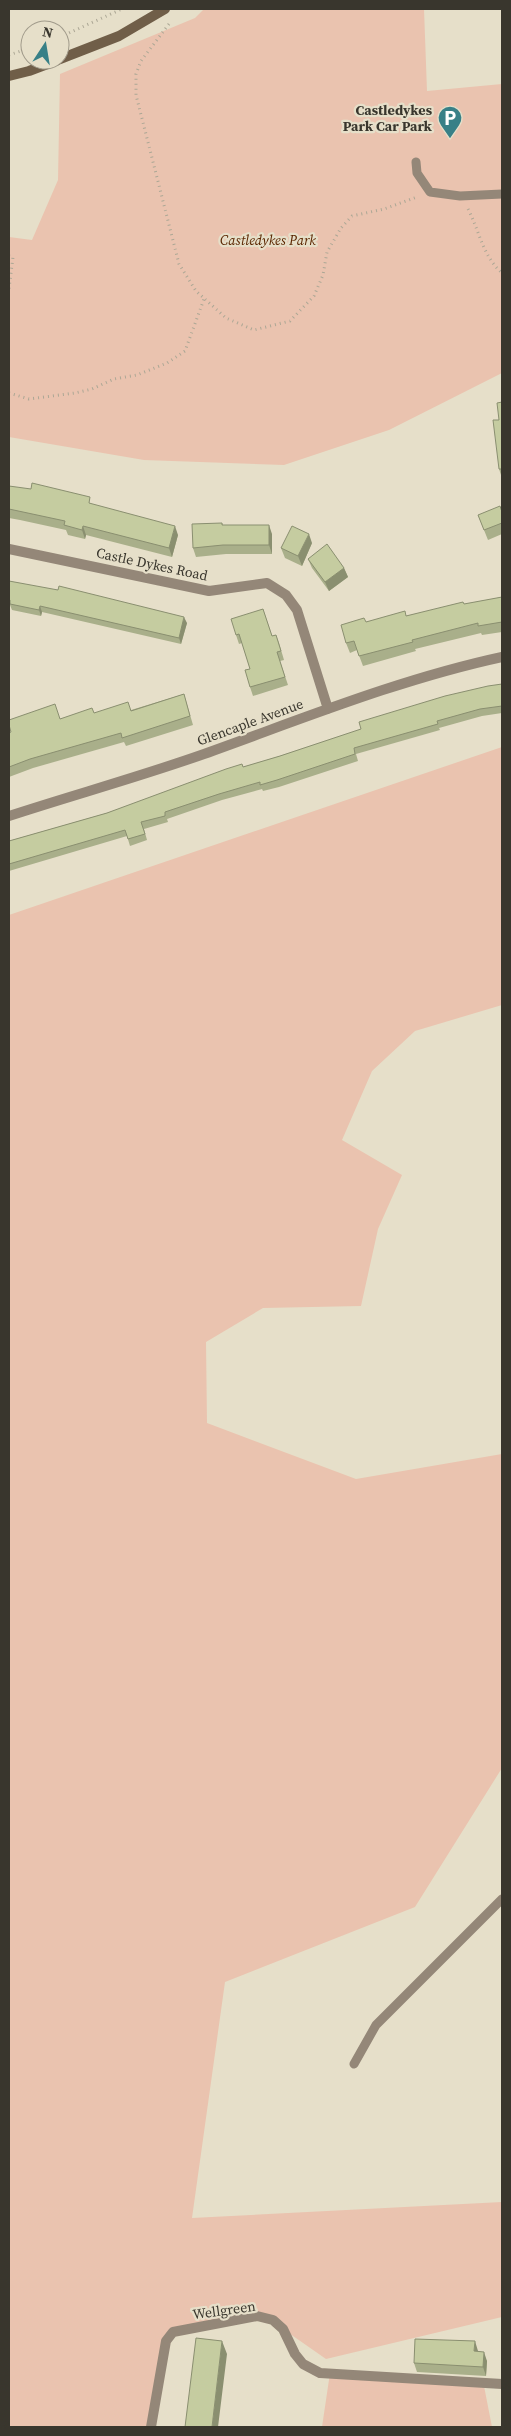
<svg xmlns="http://www.w3.org/2000/svg" width="511" height="2436" viewBox="0 0 511 2436" font-family="'Source Serif 4',serif">
<style>
.green{fill:#eac3af}
.lines{fill:none;stroke-linecap:round;stroke-linejoin:round}
.path{stroke:#aca795;stroke-width:3;stroke-dasharray:1 4;stroke-linecap:butt}
.lane{stroke:#948778;stroke-width:9}
.street{stroke:#948778;stroke-width:10}
.secondary{stroke:#705e48;stroke-width:10}
.wall{fill:#a9af8a}
.shaded-wall{fill:#8a8f70}
.building{fill:#c5cca0;stroke:#8a8f70}
.labels{text-anchor:middle;stroke-width:4.5;stroke-linejoin:round;paint-order:stroke}
.poi-label{font-size:14px;font-weight:bold;fill:#39362d;stroke:#e6dfc9;text-anchor:end}
.park-label{font-size:14px;font-style:italic;fill:#5b2601;stroke:#e6dfc9}
.street-label{font-size:14px;fill:#39362d;stroke:#e6dfc9}
</style>
<rect width="100%" height="100%" fill="#e6dfc9"/>
<path class="green" d="M204,9H424L427,91L502,84V373L389,430L284,465L144,460L9,437V237L32,240L58,180L60,74L195,18Z
M502,747V1005L415,1031L372,1071L342,1140L402,1175L378,1229L361,1306L263,1308L206,1342L207,1423L356,1479L502,1454V1768L415,1907L225,1982L192,2218L502,2202V2317L326,2359L283,2329L257,2316L173,2332L151,2427H9V915Z
M330,2373L484,2386L492,2427H322Z"/>
<g class="lines">
<path class="path" d="M169,24L141,61L136,74V95L179,264L196,291L226,318L254,330L290,321L314,296L323,275L327,252L341,228L352,216L384,209L417,197
M60,37L122,9
M9,55L30,48
M468,209C480,232 482,255 502,273
M9,256L13,257L9,289
M9,393L29,399L75,393L92,389L114,379L137,375L167,363L185,351L204,299"/>
<path class="lane" d="M416,162L417,173L430,192L460,196L502,194
M354,2064L376,2025L502,1899"/>
<path class="street" d="M9,549L209,591L267,583L286,595L297,610L328,709
M9,816C73,795 139,777 204,754C302,719 400,679 502,657
M151,2427L166,2341L173,2332L257,2316L273,2320L283,2329L295,2354L303,2364L320,2373L502,2384"/>
<path class="secondary" d="M60,59L119,36L165,9
M9,76L29,71L58,60"/>
</g>
<path class="wall" d="M502,402V478L499,469V420Z
M9,486L92,504L178,535L172,557L86,535L85,539L68,535L66,530L20,520L9,518Z
M502,512V534L488,540L478,515Z
M222,523L223,525L272,534V554H226L196,557L193,548Z
M312,543L302,566L285,558L281,548Z
M308,559L344,568L348,577L329,591L312,568Z
M9,581L187,623L181,644L42,612L41,616L12,610L10,605H9Z
M502,597V632L482,635L481,633L415,649L416,651L363,666L357,650L350,653L346,643L366,622L406,616Z
M263,609L272,636L276,635L279,643L284,660L280,661L288,685L253,696L250,687V669L242,643L239,644L236,635Z
M502,684V713L482,716L439,728L440,730L356,754L358,761L279,787L263,791L262,789L222,800L167,819L168,822L144,829L147,840L130,846L127,836L9,871V841L107,813L243,767L280,756Z
M184,694L193,725L126,746L124,742L33,768L9,777V733L60,719L94,713L131,710Z
M478,2351L487,2361L486,2376L417,2372L414,2363Z"/>
<path class="shaded-wall" d="M269,525L272,534V554L269,545Z
M83,526L86,535L85,539L82,530Z
M175,526L178,535L172,557L169,548Z
M309,534L312,543L302,566L298,556Z
M344,568L348,577L329,591L325,582Z
M40,606L42,612L41,616L39,610Z
M184,617L187,623L181,644L179,638Z
M222,2341L227,2354L218,2427H212Z
M475,2341L478,2351V2360L474,2351Z
M484,2352L487,2361L486,2376L483,2367Z"/>
<path class="building" d="M502,402V469H499L493,420H499L497,403Z
M32,483L90,497L89,503L175,526L169,548L83,526L82,530L64,525L65,521L9,509V486L31,489Z
M500,506L502,512V523L484,530L478,515Z
M222,523V525H269V545H223L193,548L192,524Z
M292,526L309,534L298,556L281,548Z
M327,544L344,568L325,582L308,559Z
M9,581L58,590L59,586L184,617L179,638L40,606L39,610L10,604V600L9,599Z
M502,597V622L478,626V623L412,640L413,642L359,656L354,641L346,643L341,625L364,618L366,622L405,611L406,616L463,602L464,604Z
M263,609L272,636L276,635L281,651L277,652L285,677L250,687L245,670L250,669L239,634L236,635L231,619Z
M502,684V706L480,709L437,721L438,724L354,748L355,754L277,780L260,785V782L219,794L165,812V816L141,822L145,834L128,839L125,830L9,864V841L107,813L226,769L242,764L243,767L280,756L361,729L359,722L445,696L488,686Z
M184,694L190,716L122,738L121,733L30,759L9,767V733L11,732L9,725V720L55,704L60,719L92,708L94,713L128,702L131,711Z
M196,2338L222,2341L212,2427H185Z
M415,2339L475,2341L474,2351L484,2352L483,2367L414,2363Z"/>
<defs>
<symbol id="parking-pin" viewBox="-11 -11 22 30"><path d="M0 17L-7.5 6A9.5 9.5 0 1 1 7.5 6Z" fill="#388087" stroke="#e6dfc9"/><path d="M-3.5-5.5H1a3.5 3.5 0 0 1 0 7H-1V5.5H-3.5ZM-1-3.4V-.6H.8a1.4 1.4 0 0 0 0-2.8Z" fill="#fff"/></symbol>
</defs>
<g fill-rule="evenodd">
<use href="#parking-pin" x="436" y="104" width="28" height="38"/>
</g>
<g class="labels">
<g class="poi-label">
<text x="432" y="115">Castledykes<tspan x="432" dy="16">Park Car Park</tspan></text>
</g>
<g class="park-label">
<text x="268" y="245">Castledykes Park</text>
</g>
<g class="street-label">
<text transform="translate(152 564) rotate(12)" y="5">Castle Dykes Road</text>
<text transform="translate(250 722) rotate(-20)" y="5">Glencaple Avenue</text>
<text transform="translate(224 2310) rotate(-8)" y="5">Wellgreen</text>
</g>
</g>
<rect width="511" height="2436" fill="none" stroke="#39362d" stroke-width="20"/>
<g transform="translate(45 45) rotate(12)"><circle r="24" fill="#e6dfc9" stroke="#a19b8b"/>
<path d="M0-4L9 19L0 12L-9 19Z" fill="#388087"/>
<text y="-8" font-size="14" font-weight="bold" text-anchor="middle" fill="#39362d">N</text>
</g>
</svg>
